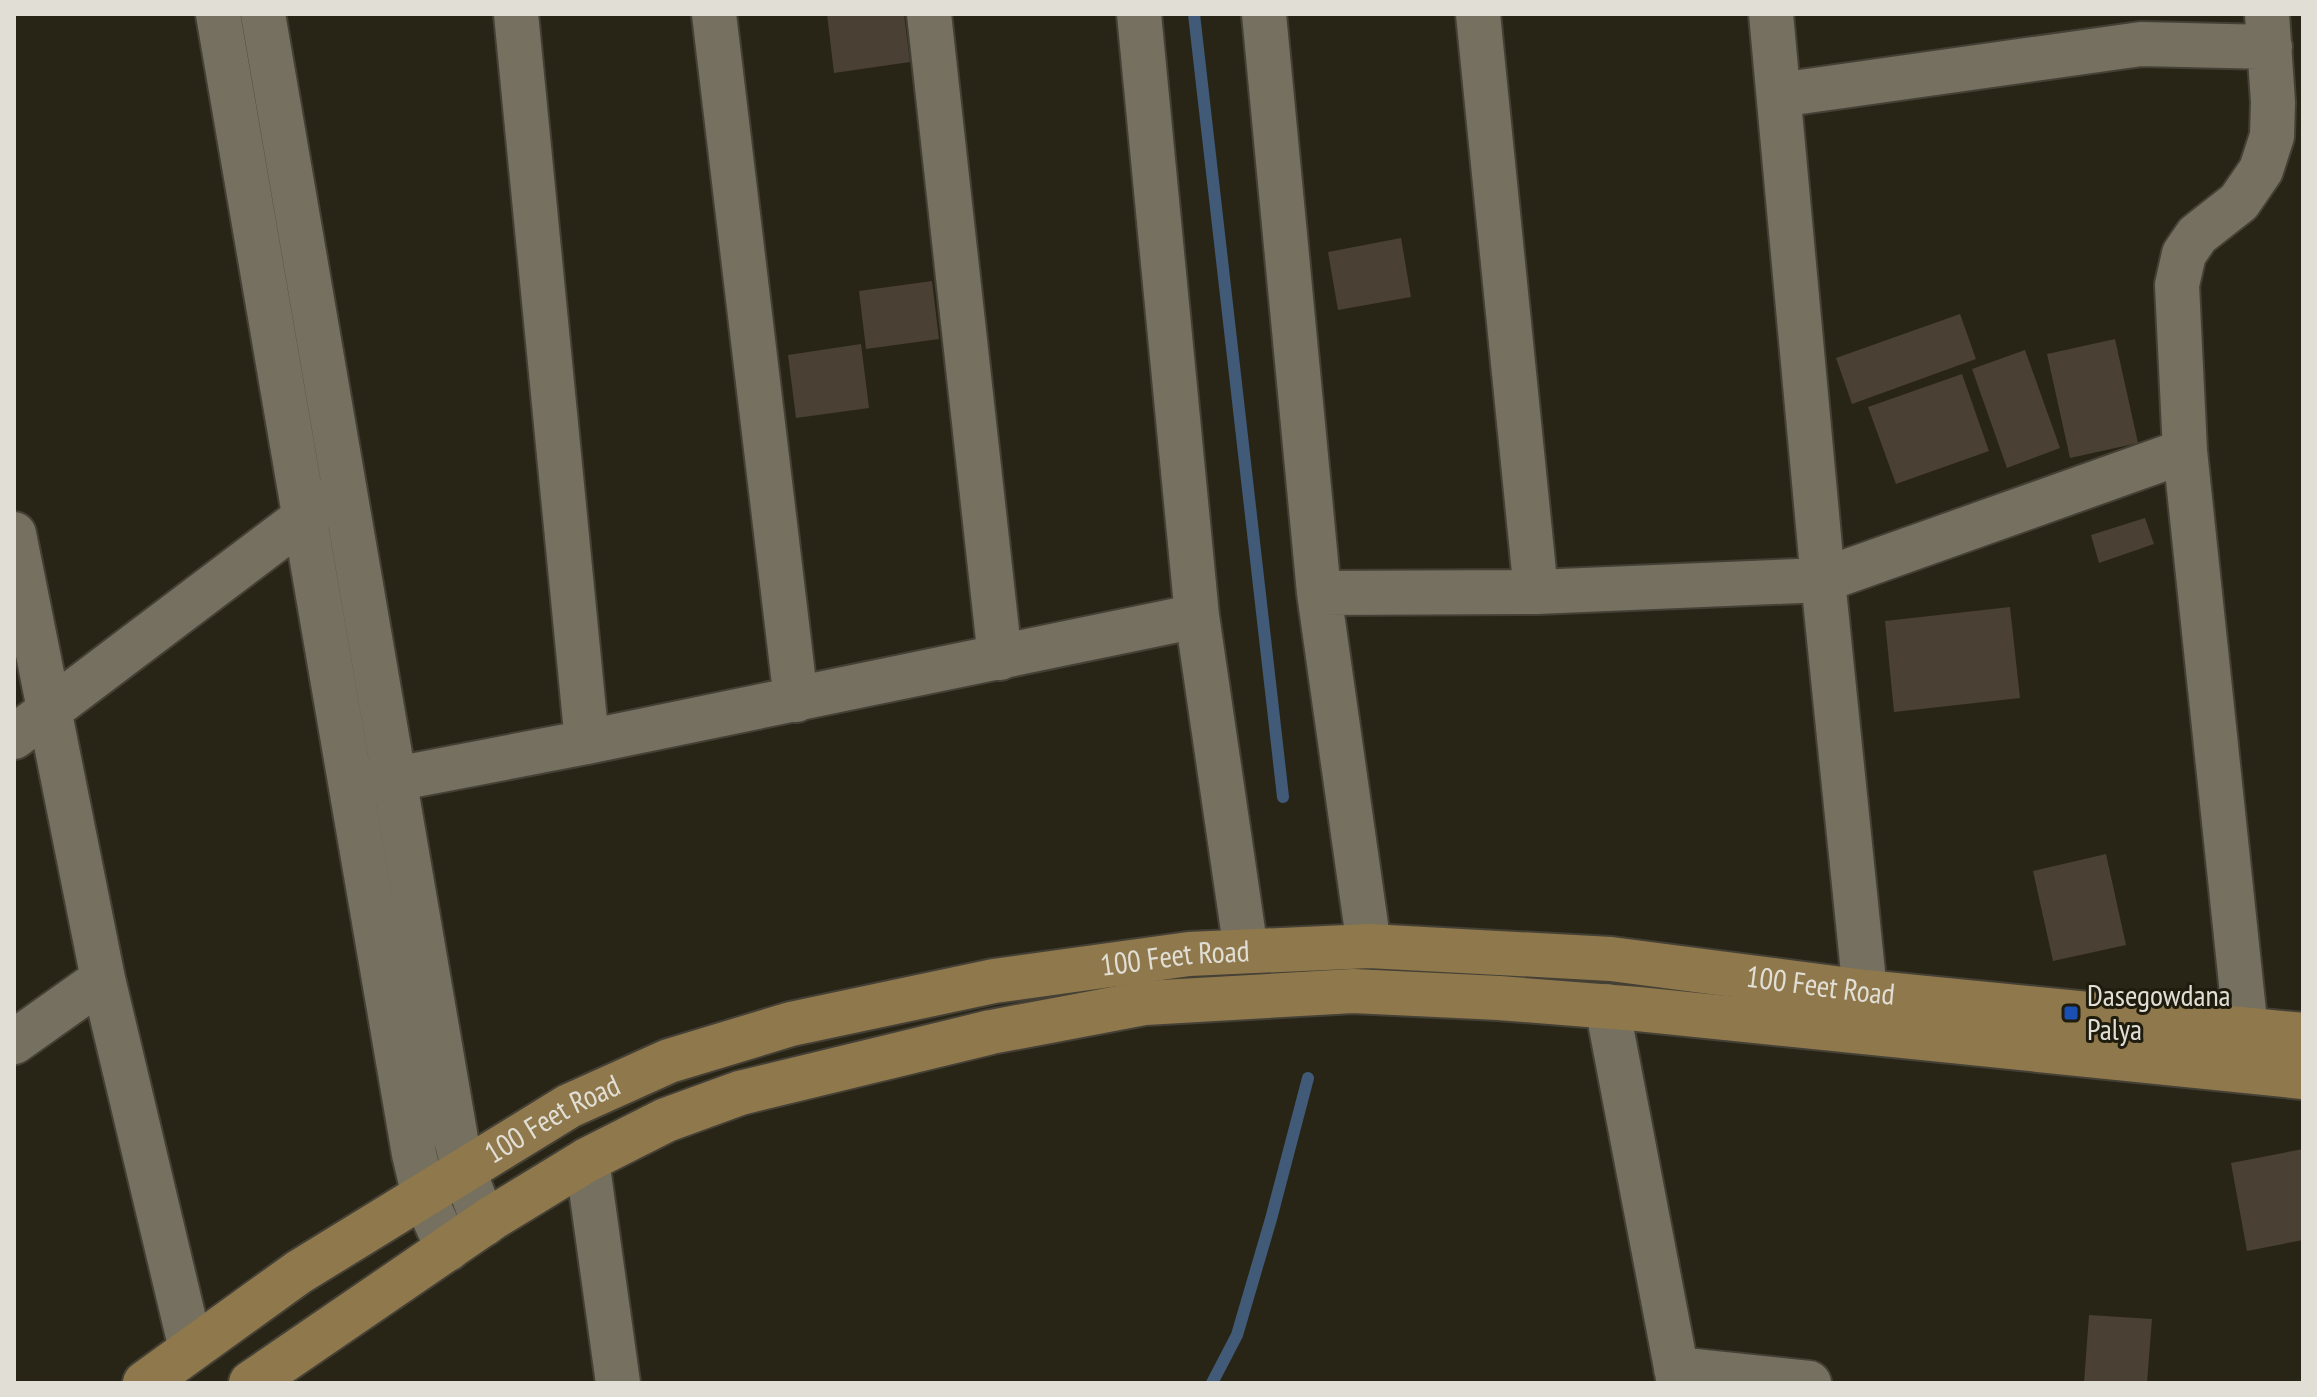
<svg xmlns="http://www.w3.org/2000/svg" width="2317" height="1397" viewBox="0 0 2317 1397" font-family="'PT Sans Narrow',sans-serif">
<style>
.lines{fill:none;stroke-linecap:round;stroke-linejoin:round}
.stream{stroke:#415a78;stroke-width:12}
.building{fill:#4a4033}
.minor-casing{stroke:#444035;stroke-width:48}
.major-casing{stroke:#444035;stroke-width:48}
.minor{stroke:#75705f;stroke-width:44}
.major{stroke:#8f784c;stroke-width:44}
.transit-dot{fill:#1a4fb4;stroke:#1f1b0d;stroke-width:3}
.labels{text-anchor:middle;stroke-width:6;stroke-linejoin:round;paint-order:stroke}
.street-label{font-size:30px;fill:#e1dfd5;stroke:#1f1b0d}
.poi-label{font-size:30px;fill:#e1dfd5;stroke:#1f1b0d;text-anchor:start}
</style>
<rect width="100%" height="100%" fill="#292516"/>
<g class="lines">
<path class="stream" d="M1194,14L1283,797
M1212,1383L1237,1335L1271,1219L1308,1078"/>
</g>
<path class="building" d="M827,14H904L910,62L834,73Z
M1401,238L1411,297L1338,310L1328,252Z
M932,281L939,339L866,349L859,291Z
M1960,314L1976,359L1852,404L1836,358Z
M2115,339L2138,443L2070,458L2047,354Z
M861,344L869,408L796,418L788,355Z
M2025,350L2060,448L2007,468L1972,369Z
M1962,374L1989,451L1896,484L1868,407Z
M2145,518L2154,544L2099,563L2091,535Z
M2010,607L2020,698L1894,712L1885,621Z
M2106,854L2126,945L2053,961L2033,871Z
M2303,1149V1240L2247,1251L2231,1163Z
M2089,1315L2152,1319L2147,1383H2084Z"/>
<g class="lines">
<defs>
<path id="minor" d="M218,14L414,1154L424,1196L448,1249
M263,14L456,1139L464,1171L484,1224
M516,14L587,742
M714,14L796,700
M929,14L1000,658
M1139,14L1197,616L1246,951
M1264,14L1319,593L1369,946
M1478,14L1536,592
M1771,14L1823,580L1865,992
M1779,95L2141,44L2270,47
M14,534L103,979L191,1349
M1319,593L1536,592L1823,580L2185,451
M14,737L325,502
M369,784L587,742L1197,616
M1607,1006L1679,1383
M14,1042L103,979
M2246,1065V1031L2185,451L2177,285L2184,254L2197,235L2239,202L2261,170L2272,136L2273,102L2267,14
M587,1160L618,1383
M1676,1369L1809,1383"/>
<g id="major">
<path id="s1" d="M145,1383L299,1272L569,1106L669,1061L791,1024L994,981L1189,954L1369,946L1611,959L1865,992L2303,1035"/>
<path d="M251,1383L492,1218L587,1160L666,1120L740,1093L991,1032L1145,1003L1353,991L1499,998L1638,1009L2303,1077"/>
</g>
</defs>
<use href="#minor" class="minor-casing"/>
<use href="#major" class="major-casing"/>
<use href="#minor" class="minor"/>
<use href="#major" class="major"/>
</g>
<rect class="transit-dot" x="2063" y="1005" width="16" height="16" rx="4"/>
<g class="labels">
<g class="street-label">
<text dy="10" stroke="none"><textPath href="#s1" startOffset="1134">100 Feet Road</textPath></text>
<text dy="10" stroke="none"><textPath href="#s1" startOffset="1782">100 Feet Road</textPath></text>
<text dy="10" stroke="none"><textPath href="#s1" startOffset="486">100 Feet Road</textPath></text>
</g>
<g class="poi-label">
<text x="2087" y="1006">Dasegowdana<tspan x="2087" dy="34">Palya</tspan></text>
</g>
</g>
<rect width="2317" height="1397" fill="none" stroke="#e1dfd5" stroke-width="32"/>
</svg>
